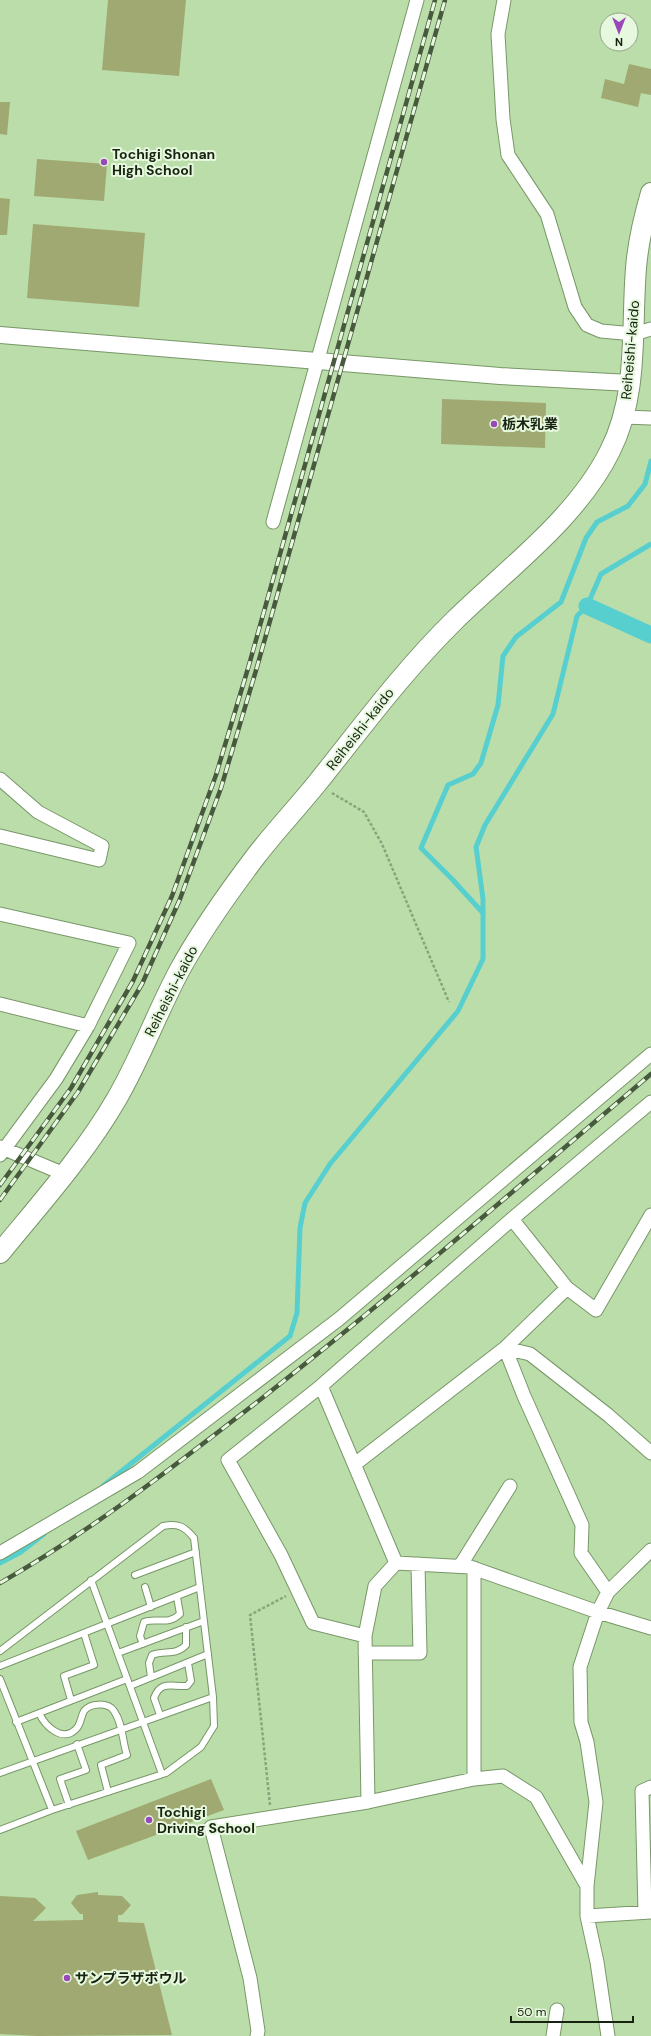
<svg xmlns="http://www.w3.org/2000/svg" width="651" height="2036" viewBox="0 0 651 2036" font-family="'DM Sans','Noto Sans JP',sans-serif">
<style>
.lines{fill:none;stroke-linecap:round;stroke-linejoin:round}
.stream{stroke:#58cfcf;stroke-width:5}
.canal{stroke:#58cfcf;stroke-width:17}
.building{fill:#a0a971}
.service-casing{stroke:#789768;stroke-width:8}
.minor-casing{stroke:#789768;stroke-width:15}
.tertiary-casing{stroke:#789768;stroke-width:18}
.primary-casing{stroke:#789768;stroke-width:22}
.path{stroke:#88a47b;stroke-width:2.5;stroke-dasharray:3 2;stroke-linecap:butt}
.service{stroke:#fff;stroke-width:6}
.minor{stroke:#fff;stroke-width:13}
.tertiary{stroke:#fff;stroke-width:16}
.primary{stroke:#fff;stroke-width:20}
.rail-casing{stroke:#475a3d;stroke-width:4.5}
.rail{stroke:#e6f8de;stroke-width:3;stroke-dasharray:9;stroke-linecap:butt}
.poi-dot{fill:#9948b8;stroke:#e6f8de;stroke-width:1.5}
.labels{text-anchor:middle;stroke-width:4;stroke-linejoin:round;paint-order:stroke}
.poi-label{font-size:14px;font-weight:bold;fill:#172310;stroke:#e6f8de;text-anchor:start}
.street-label{font-size:14px;fill:#172310;stroke:#e6f8de}
</style>
<rect width="100%" height="100%" fill="#bda"/>
<g class="lines">
<path class="stream" d="M483,913L452,879L421,848L448,785L473,774L481,763L498,705L503,656L516,637L561,602L586,538L597,522L628,506L645,484L651,461
M103,1486L290,1336L297,1313L300,1228L305,1203L330,1164L458,1011L483,959V899L476,847L485,825L553,714L577,616L587,606L601,574L651,544
M0,1563L21,1552L44,1534"/>
<path class="canal" d="M587,606L651,635"/>
</g>
<path class="building" d="M108,0H186L179,76L102,70Z
M629,64L651,69V95L641,93L638,107L601,98L605,79L624,84Z
M0,102H10L7,135L0,134Z
M37,159L107,164L104,201L34,196Z
M0,198L10,199L7,235H0Z
M33,224L145,233L139,307L27,298Z
M442,399L546,403L545,448L441,444Z
M211,1779L224,1810L88,1860L76,1831Z
M98,1892V1895L122,1896L131,1905L122,1915H118V1922L144,1923L172,2035L37,2036L0,2034V1896L35,1898L46,1908L33,1921L83,1920V1914H80L71,1903L77,1895Z"/>
<g class="lines">
<defs>
<path id="service" d="M135,1575L196,1552
M91,1580L162,1774
M145,1587L151,1607
M143,1644L140,1636L144,1622C156,1617 168,1626 180,1614L177,1597
M0,1651L163,1526C178,1523 184,1526 194,1538L213,1697L214,1726L201,1747L166,1773L52,1810L0,1830
M118,1653L204,1621
M0,1666L200,1587
M151,1677L149,1663L152,1655C164,1650 176,1656 186,1645V1627
M0,1679L52,1810
M130,1686L208,1654
M71,1700L64,1676L94,1665L84,1633
M39,1713C45,1726 63,1744 77,1728C81,1723 81,1716 84,1711C90,1703 108,1702 114,1711C123,1724 122,1740 127,1755L101,1765L108,1792
M160,1715L154,1698C161,1680 171,1687 187,1686L191,1681L188,1663
M16,1722L127,1679
M0,1773L213,1697
M69,1805L60,1779L86,1770L77,1744"/>
<path id="minor" d="M504,0L498,34L503,119L508,155L547,214L575,307L587,325L601,331L634,334L651,329
M623,417L651,418
M273,522L417,0
M0,779L38,812L102,846L99,860L0,836
M0,914L129,943L88,1026L56,1079L0,1155
M0,1004L88,1026
M0,1147L64,1174
M512,1219L567,1288L596,1310L651,1215
M505,1348L524,1396L582,1525L581,1553L608,1592
M505,1348L530,1354L608,1415L651,1453
M321,1386L396,1563
M355,1464L505,1348L567,1288
M0,1553L138,1472L339,1319L651,1054
M460,1566L510,1486
M365,1636L313,1623L281,1555L228,1460L321,1386L512,1219L651,1102
M365,1653H420L418,1564
M474,1779V1568
M368,1802L474,1779L503,1776L536,1797L587,1886
M645,1912L642,1791L651,1787
M587,1916L651,1912
M257,2036L258,2031L250,1978L211,1827L368,1802L365,1636L375,1586L396,1563L470,1567L598,1612L651,1628
M553,2036L557,2010
M608,2036L597,1962L587,1916V1886L596,1802L587,1742L581,1722L580,1667L598,1612L608,1592L651,1550"/>
<path id="tertiary" d="M0,335L500,376L630,383"/>
<path id="primary" d="M0,1253C40,1204 84,1155 116,1100C140,1059 156,1015 178,973C200,932 228,893 256,856C276,830 298,807 318,782C362,727 404,670 455,620C507,569 577,518 610,451C639,394 631,330 636,268C638,243 644,217 651,193"/>
</defs>
<use href="#service" class="service-casing"/>
<use href="#minor" class="minor-casing"/>
<use href="#tertiary" class="tertiary-casing"/>
<use href="#primary" class="primary-casing"/>
<path class="path" d="M332,793L364,812L382,844L449,1002
M270,1805L250,1615L286,1596"/>
<use href="#service" class="service"/>
<use href="#minor" class="minor"/>
<use href="#tertiary" class="tertiary"/>
<use href="#primary" class="primary"/>
<defs>
<path id="rail" d="M0,1185L71,1088L133,981L172,896L216,775L249,665L435,0
M0,1200L78,1092L142,984L180,899L221,788L257,667L445,0
M0,1583C93,1530 177,1464 261,1399C394,1294 522,1184 651,1074"/>
</defs>
<use href="#rail" class="rail-casing"/>
<use href="#rail" class="rail"/>
</g>
<g class="poi-dot">
<circle cx="104" cy="162" r="4"/>
<circle cx="494" cy="424" r="4"/>
<circle cx="149" cy="1820" r="4"/>
<circle cx="67" cy="1978" r="4"/>
</g>
<g class="labels">
<g class="poi-label">
<text x="112" y="159">Tochigi Shonan<tspan x="112" dy="16">High School</tspan></text>
<text x="502" y="429">栃木乳業</text>
<text x="157" y="1817">Tochigi<tspan x="157" dy="16">Driving School</tspan></text>
<text x="75" y="1983">サンプラザボウル</text>
</g>
<g class="street-label">
<text transform="translate(630 350) rotate(-85)" y="5">Reiheishi-kaido</text>
<text transform="translate(360 729) rotate(-52)" y="5">Reiheishi-kaido</text>
<text transform="translate(171 991) rotate(-63)" y="5">Reiheishi-kaido</text>
</g>
</g>
<g transform="translate(619 32) rotate(180)"><circle r="19" fill="#e6f8de" stroke="#93a38c"/>
<path d="M0-3L7 15L0 10L-7 15Z" fill="#9948b8"/>
<text y="-6" font-size="11" font-weight="bold" text-anchor="middle" fill="#172310">N</text>
</g>
<path d="M511 2016v6h122v-6" fill="none" stroke="#172310" stroke-width="2"/>
<text x="517" y="2016" font-size="12" fill="#172310" stroke="#e6f8de" stroke-width="3" paint-order="stroke">50 m</text>
</svg>
